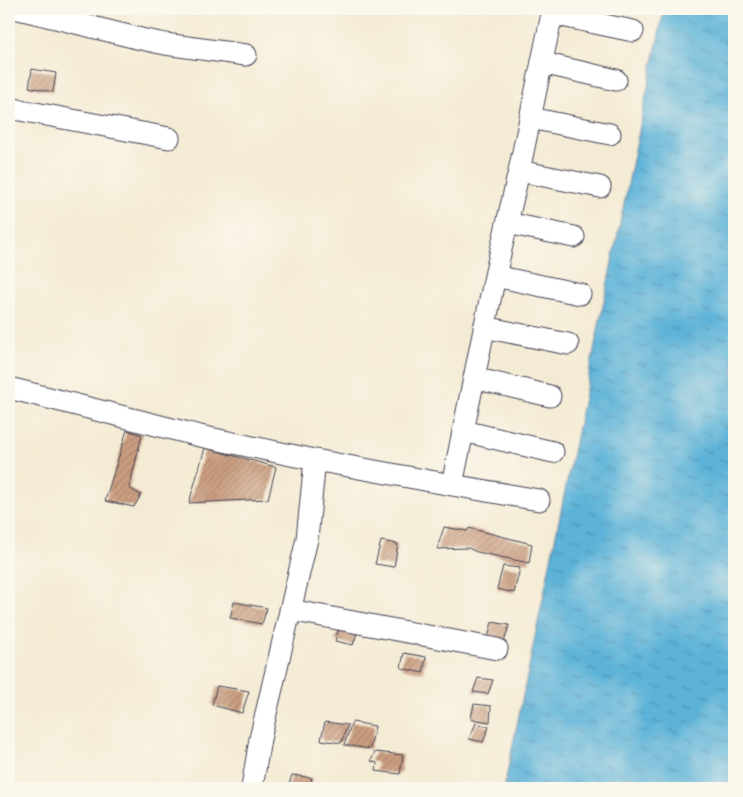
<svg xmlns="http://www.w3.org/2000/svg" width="743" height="797" viewBox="0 0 743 797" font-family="'Balsamiq Sans',sans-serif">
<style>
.water{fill:url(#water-ripples);stroke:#3e6a8a}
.building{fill:url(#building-hatch)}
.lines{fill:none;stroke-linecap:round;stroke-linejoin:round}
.minor-casing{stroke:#424052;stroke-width:23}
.minor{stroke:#fff;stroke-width:21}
</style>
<defs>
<pattern id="water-ripples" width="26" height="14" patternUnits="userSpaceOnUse" patternTransform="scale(1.25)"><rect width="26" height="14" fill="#5bb2d8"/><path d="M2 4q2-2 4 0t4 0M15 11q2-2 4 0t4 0" fill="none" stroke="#4b90b0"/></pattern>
<pattern id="building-hatch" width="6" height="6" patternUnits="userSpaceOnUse" patternTransform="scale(1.25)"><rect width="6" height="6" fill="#cc9f81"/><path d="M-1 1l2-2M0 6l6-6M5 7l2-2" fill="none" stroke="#a5816b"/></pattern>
</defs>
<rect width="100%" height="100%" fill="#fbf7ec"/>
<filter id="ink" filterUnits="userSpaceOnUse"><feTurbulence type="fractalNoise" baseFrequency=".02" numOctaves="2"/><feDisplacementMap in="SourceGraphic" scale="10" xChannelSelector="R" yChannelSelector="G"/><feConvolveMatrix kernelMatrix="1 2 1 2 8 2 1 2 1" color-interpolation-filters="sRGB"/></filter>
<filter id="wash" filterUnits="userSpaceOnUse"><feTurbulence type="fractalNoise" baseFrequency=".0096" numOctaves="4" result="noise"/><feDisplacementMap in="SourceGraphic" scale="20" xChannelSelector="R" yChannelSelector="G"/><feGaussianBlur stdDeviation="1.12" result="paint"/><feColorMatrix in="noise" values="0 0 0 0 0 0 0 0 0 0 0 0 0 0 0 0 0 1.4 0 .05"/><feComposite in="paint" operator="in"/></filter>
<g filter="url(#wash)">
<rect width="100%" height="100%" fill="#f4ebd4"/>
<path class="water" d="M664,9H734V788H504Z"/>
<g id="blocks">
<path class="building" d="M9,24L14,25L11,39H14L13,43L9,42Z
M32,69L56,73L53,92L29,87Z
M127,430L142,435L129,488L141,495L134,507L105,501Z
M205,448L276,467L268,499L189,503Z
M444,527L467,531L469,528L532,544L529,563L477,552L468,548L437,549Z
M381,541L398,544L394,567L375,564Z
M503,566L520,568L514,593L497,589Z
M234,602L267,608L262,624L230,618Z
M492,622L509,625L503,646L487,642Z
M340,625L359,627L353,645L335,641Z
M404,653L426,657L423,673L401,668Z
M478,678L493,680L488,694L473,692Z
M217,686L249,691L242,713L212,705Z
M474,704L491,706L490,722L471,719Z
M325,722L348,725L341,743L321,740Z
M352,722L375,726L370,749L344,745Z
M476,723L489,727L483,742L469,739Z
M375,752L403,755L400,774L376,771L377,763L371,761Z
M292,775L312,778L310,788H288Z
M340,785L355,787V788H339Z
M430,785L445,787V788H429Z"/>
</g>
</g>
<g filter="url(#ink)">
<use href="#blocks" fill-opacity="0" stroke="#424052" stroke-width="1"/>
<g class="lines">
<defs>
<path id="minor" d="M19,9L141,39L165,44L246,55
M552,14L633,31
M542,63L616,80
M9,108L169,138
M530,118L610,134
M519,171L600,187
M507,223L574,237
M495,276L580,294
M484,327L568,344
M474,378L550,396
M9,388L200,436L315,460L307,539L260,739L252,788
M463,431L553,452
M315,460L452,485L495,276L519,171L553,9
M452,485L539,500
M290,610L497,649"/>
</defs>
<use href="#minor" class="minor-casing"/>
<use href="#minor" class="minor"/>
</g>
</g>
<rect width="743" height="797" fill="none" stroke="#fbf7ec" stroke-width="30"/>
</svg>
